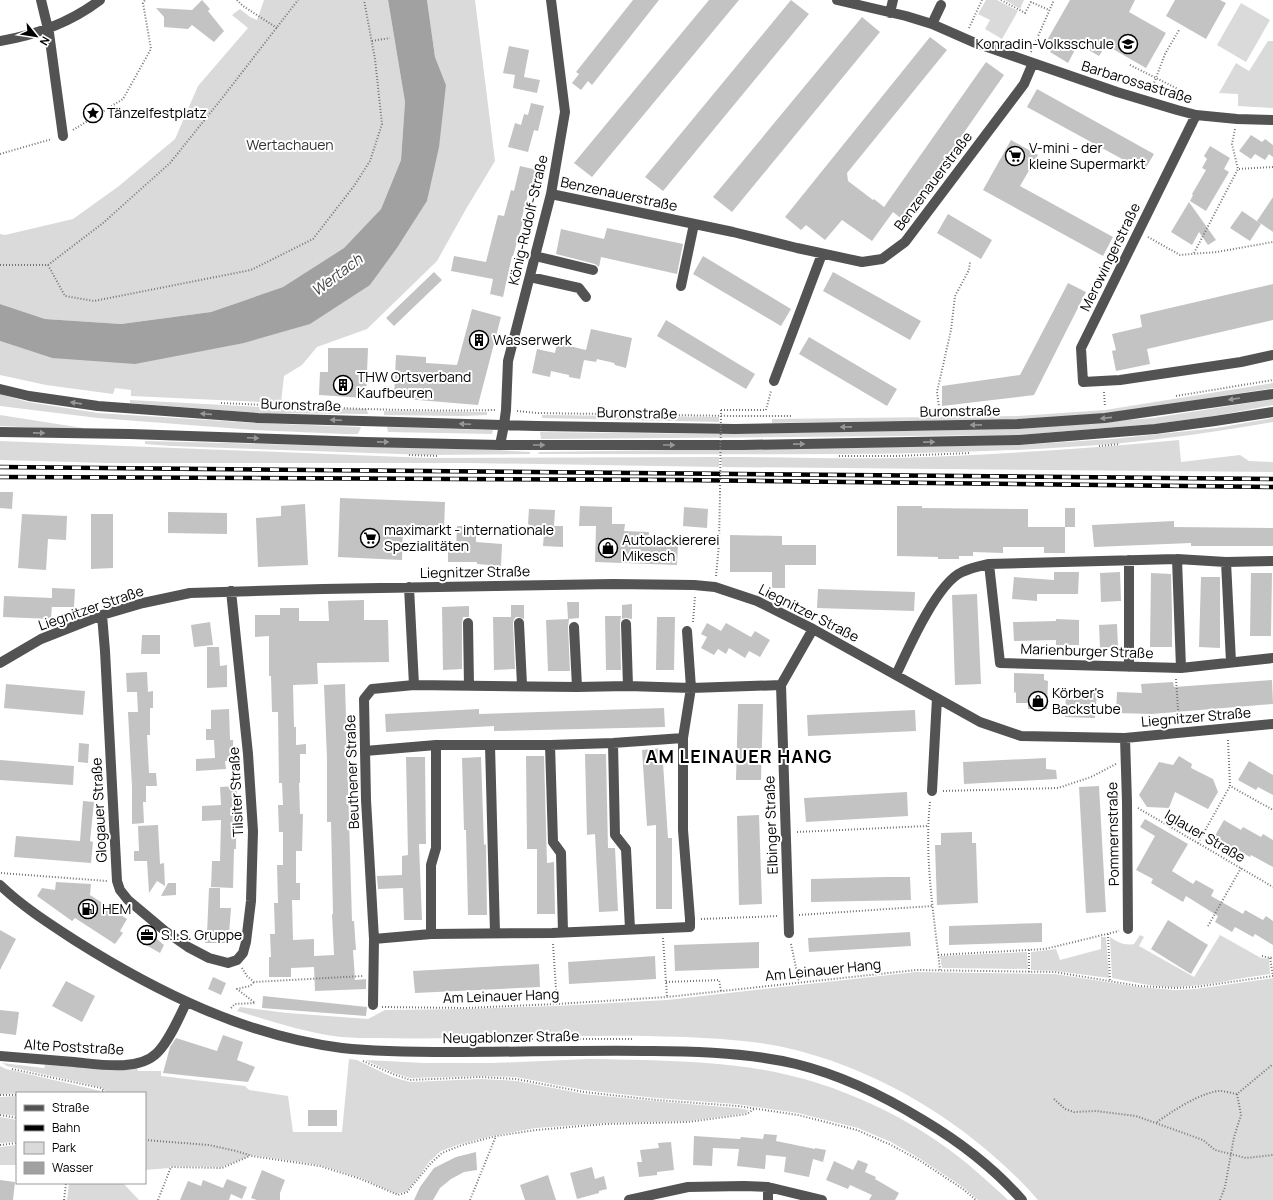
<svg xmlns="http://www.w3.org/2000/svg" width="1273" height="1200" viewBox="0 0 1273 1200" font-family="Manrope,sans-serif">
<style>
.green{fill:#dadada}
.water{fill:#a1a1a1}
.building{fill:#c3c3c3}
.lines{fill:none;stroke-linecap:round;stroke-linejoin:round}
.path{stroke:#757575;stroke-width:2;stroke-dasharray:1 2;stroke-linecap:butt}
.minor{stroke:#535353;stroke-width:10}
.rail-casing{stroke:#000;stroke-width:4.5}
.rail{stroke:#fff;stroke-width:3;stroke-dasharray:9;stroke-linecap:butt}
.path-bridge{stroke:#757575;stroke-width:2;stroke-dasharray:1 2;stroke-linecap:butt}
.oneway{fill:#989898}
.labels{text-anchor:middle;stroke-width:4;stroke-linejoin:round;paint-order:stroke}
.poi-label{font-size:14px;fill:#000;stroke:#fff;text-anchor:start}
.street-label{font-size:14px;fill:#000;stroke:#fff}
.park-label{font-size:14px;fill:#313131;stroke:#fff}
.water-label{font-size:15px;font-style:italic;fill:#424242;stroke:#fff}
.district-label{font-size:18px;font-weight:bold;letter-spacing:1px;fill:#000;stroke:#fff}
</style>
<rect width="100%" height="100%" fill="#fff"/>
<path class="green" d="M264,0H388L405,102L401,160L381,209L344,248L283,287L211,312L121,324L45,319L0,304V234L5,235L73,219L119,186L175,139L198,86L248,28L232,15L240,9L250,17L257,20Z
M427,0H475L495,161L466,209L437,261L367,329L317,347L302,365L284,376L281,403L131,396V390L115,388L113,394L46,385L0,375V341L52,358L370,285L397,248L427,201L446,85L435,57Z
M986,0H997L1018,11L1002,39L985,29L990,20L978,14Z
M1005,0H1024L1020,9Z
M1241,3L1270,20L1246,62L1217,45Z
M1268,41H1273V108L1238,106V94L1219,93L1236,63L1249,71Z
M1273,383V388L1105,414L1018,419L772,423V419L1018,416L1105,410Z
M0,394L28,402L98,413L257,423L361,427L358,434H345L254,430L98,418L0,406Z
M1273,399V405L1214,416L1154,424L1019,435L541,439L540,432L718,434L1018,429L1153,418Z
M130,400L279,408L367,409L368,414L260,413L130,403Z
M384,411L487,412V415L462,416L384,415Z
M0,415L83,428V430L0,426Z
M542,415L719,417V422L542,418Z
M1273,418V422C1220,431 1166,439 1112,444C921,459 730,453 538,454L539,452L1018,445L1112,439L1216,428Z
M387,427L493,430L492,434L388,432Z
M1179,440L1181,462L1240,455L1249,461L1273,462V472L722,467L721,457C780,457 839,459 897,458C992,455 1085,449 1179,440Z
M0,441L428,458L719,457V467L470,463H108L0,460Z
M145,441L497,450L530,452V454L429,455L171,446L145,444Z
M1140,935L1144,937L1139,946L1194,977L1220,935L1261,958L1269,959L1270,974C1239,978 1207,986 1176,987C1154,987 1132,982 1112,978L1110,937C1117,942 1125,946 1134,944Z
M1101,937H1106L1109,978L1056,971L1031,970V952L1056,949L1060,960L1101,949Z
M1027,952L1028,969L942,968L940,956Z
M916,972L1055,974L1139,987L1175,990L1196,989L1273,978V1200H1038C970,1122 863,1058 760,1043C723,1038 686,1037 649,1036C592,1035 535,1037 478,1038C445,1038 412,1039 379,1038C367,1038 353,1038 341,1037C305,1033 271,1021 237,1011L240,1007L287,1013L368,1019L385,1010L465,1009L557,1006L667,1000Z
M349,1059L357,1060L392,1077L410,1082L481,1079L517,1081L584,1094L653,1101L737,1108L749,1110L746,1113L688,1121L605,1123L536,1128L496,1135L460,1144L441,1151L429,1162L420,1175L407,1191L397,1194L361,1178L320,1165L252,1155L222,1167L170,1166V1168L145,1170V1093H103L105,1091L101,1087L7,1066L2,1063L44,1068L45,1065L110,1069L137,1066L138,1071H161V1076L245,1086L249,1090L288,1096L293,1132H342Z
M589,1059C639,1060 688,1060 737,1066C820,1075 906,1112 970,1166C983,1177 996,1189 1008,1200H978L963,1187L919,1158L891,1142L858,1128L798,1113L736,1104L656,1098L584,1090L516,1077L481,1076L410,1078L394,1073L365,1060L424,1063H493Z
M0,1066L6,1069L101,1091L99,1092L0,1094Z
M17,1096V1116L0,1114V1097Z
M0,1117L17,1120V1142L0,1143Z
M17,1145V1165H0V1147Z
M69,1183H123L139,1200H67Z"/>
<path class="water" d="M388,0H427L435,57L446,85L439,147L427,201L397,248L370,285L310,324L244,343L135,364L52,358L0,341V304L45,319L121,324L211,312L283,287L344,248L381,209L401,160L405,102Z"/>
<path class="building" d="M202,0L210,9L208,11L224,31L214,42L192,25L188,29L164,27V17L156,8L192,10Z
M633,0H659L592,85L588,81L581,90L572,83L579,74L576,72Z
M709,0H739L592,177L574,163Z
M791,0L809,14L663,191L645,177Z
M1070,0H1135L1129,12L1166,33L1146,68L1106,45L1099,56L1078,44L1068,63L1050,52L1054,46L1046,42Z
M1175,0H1220L1226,3L1206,39L1166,16Z
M862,17L880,32L732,212L713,197Z
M930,37L947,50L847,173L848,181L873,200L874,199L884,207L986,62L1004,75L903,220L893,212L872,241L842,220L825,240L806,225L801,230L785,217Z
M509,46L529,50L524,77L540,80L537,93L513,88L515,75L503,73Z
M1037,89L1154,154L1144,171L1027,107Z
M531,103L544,106L538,131L534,130L528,152L508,147L515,123L521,125L524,114L528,115Z
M1251,135L1262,142L1265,139L1273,145V157L1269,154L1265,160L1255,154L1251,159L1239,151Z
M1011,140L1038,155L1020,186L1113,237L1103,256L983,190Z
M1210,146L1230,158L1224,169L1229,172L1206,211L1190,201L1193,195L1192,194L1206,170L1202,168L1207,159L1204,156Z
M520,166L537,170L531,195L528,194L521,221H523L513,256H512L503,297L490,294L493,279L451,271L454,256L486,262L498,215L504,216L511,190L514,191Z
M1273,197V232L1257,221Z
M1189,202L1216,240L1208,245L1199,232L1192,245L1171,232Z
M1242,211L1261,224L1250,241L1230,228Z
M948,214L992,240L981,259L937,233Z
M607,228L683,244L677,274L601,257L599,267L595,264L556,254L561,229L604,239Z
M703,256L791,309L781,326L693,274Z
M434,272L442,280L394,326L386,318Z
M833,272L921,321L910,340L823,291Z
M1068,283L1086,292L1034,395L942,406V386L1020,375Z
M1273,284V320L1147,349L1150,364L1116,371L1112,351L1116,350L1112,334L1142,327L1140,315Z
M472,309L501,317L478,405L394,398L396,355L426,357V363L457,365Z
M666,320L755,374L746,389L657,336Z
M591,329L632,338L626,368L615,365L614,363L597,359L596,362L584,360L580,379L569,377V375L551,371L550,377L532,373L537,349L555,353L557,343L586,350Z
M809,337L897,389L887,406L799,354Z
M328,348H368L366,398L319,395L320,372H328Z
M0,492H13L12,509L0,508Z
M340,498L445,502L444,530L403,528L402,560L338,557Z
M305,504L308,565L258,567L256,518L281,516V506Z
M580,506L612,507V524H625L624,531L649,532L648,542L678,543L677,565L595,562L596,526H579Z
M897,506H922V508L1028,509V527H1065V553H1044V547H1003V553L973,552V556H959V559H938V557L897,556Z
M684,507L708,509L707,528L683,526Z
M1065,508H1075V527H1065Z
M529,509L555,510L554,526H563V547L543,546L544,533L528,524Z
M168,512L227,513V534L168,533Z
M22,514L67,516L66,540L48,539L46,570L18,568Z
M91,514H113V568L91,569Z
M1174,521V527L1273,528V546H1191V543L1094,547L1092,525Z
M457,526H476V542L502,544L501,566L477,564V562H448V550H456Z
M498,527H509V537H499Z
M730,535L782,536V545H816V565H785V588H772V572H730Z
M1054,572H1079L1078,594H1037V601L1012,599L1014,577L1054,580Z
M1120,572L1121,601L1101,602L1100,573Z
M1151,573L1171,574L1172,611V647H1150Z
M1251,573H1272L1271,636H1250Z
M1201,577H1220V648L1199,647Z
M52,588L75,589L74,607H52V604L51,619L3,617L4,596L52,598Z
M818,589L915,592L914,611L817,608Z
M977,594L981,684L955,685L952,595Z
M364,600V620H388L389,662L317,663L318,684L293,685L294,727H296V745L306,744V754H300V783H299L300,814H303L302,851H296V883H300V900H292L293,940L314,939V956L334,955L332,914H333L331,822H327V759L324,685L345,684L352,921H354L356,950H353L355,980L366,979V989L315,991L314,967L291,968V977H269V957H271L270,934H275L274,903H278L277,865H283V832H279L278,805H283L282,783H279L278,712H272L271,676H269V636L255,637V615H280V608H299V621H329L328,601Z
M567,602H579V618L568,619Z
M632,604V619L626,618L622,619V605Z
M511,605H524V619L519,617H516L514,619L513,623L515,669L494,670L493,617H511Z
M469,606V617H463L462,623V669L443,670L442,607Z
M605,616H621L620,624L621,670H606Z
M657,617H675L674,670H656Z
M569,619L568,627L570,671H548L546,620Z
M1056,619L1079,620V645H1056V640L1014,641L1013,622L1056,621Z
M210,622L213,645L194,647L191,625Z
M707,623L721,631L726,623L751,637L755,631L770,640L760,657L749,651L745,658L729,648L726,654L718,649L714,655L701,648L707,637L701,634Z
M1117,624L1118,647L1100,648L1099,625Z
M142,635H160V654H141Z
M207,647H219L220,666L227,665V687L207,688Z
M147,672L148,692L153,691V708H150V735H147L149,773H156L157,786H146V802H143L144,823L132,824V787L128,712H138L137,692H127L126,673Z
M1014,673L1044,674V680L1048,681L1047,709H1028V703H1016V692L1014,693Z
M1272,680L1273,704L1152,714L1116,713L1117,692L1142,693L1141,684L1173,682L1174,687Z
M6,684L85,691L83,715L4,708Z
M1066,692L1097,693L1095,718L1065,717Z
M738,704H763L761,780H736Z
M664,708L665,727L494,731V726L386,732L385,714L479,709V714Z
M229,709L230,740H233L234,761H225L226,769L196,771V759L215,758L214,740H206V729H211V710Z
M915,710L916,731L808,736L807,715Z
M79,743L89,744L88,763L78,762Z
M662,748L668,838H672V909H656V825L647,826L642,750Z
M585,754H606L608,848H615L618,911L599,912L595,834L587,835Z
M526,756H544L547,863L554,862L555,914H537V849H527Z
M1179,756L1192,764L1191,768L1213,779L1218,792L1208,809L1175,792L1169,808L1147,807L1139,795L1159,762L1173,765Z
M406,757H425L426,844H419L422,920H404L403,888L378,889L377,876L402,875V856L408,855Z
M481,757L484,845L486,844L487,915H468L466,830H464L462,758Z
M1046,758V769L1056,770L1057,779L964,784L963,762Z
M0,760L74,766L73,785L0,780Z
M1249,761L1273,775V795L1258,787L1256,790L1238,780Z
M237,786L236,849H234L233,888L211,887L212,861H220L221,820L202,821V806L221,805L220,787Z
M1099,786L1106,912L1086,913L1079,787Z
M907,792L908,816L806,822L804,798Z
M83,801L94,802L90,841L93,842L91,863L14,857L16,836L80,841Z
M759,815L762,904L739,905L737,816Z
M1145,819L1188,844L1172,871L1193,884L1196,880L1214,890L1211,896L1243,914L1245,910L1263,920L1266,916L1273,921V945L1255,934L1253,937L1235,927L1232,932L1215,922L1218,916L1186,896L1183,902L1151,883L1153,879L1136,870L1155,836L1140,827Z
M1224,820L1241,830L1243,827L1261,837L1263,834L1273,840V867L1251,855L1250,857L1232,847L1230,850L1212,841Z
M158,825L160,864L164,863L165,886L157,881L149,893L147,861H134V851H139L138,826Z
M972,832V843H976L978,903L937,905L935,845H941V833Z
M886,877H910L911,900L811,902V879Z
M56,882L91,884L90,895L127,919L120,931L123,933L115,944L75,918L72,921L37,896L42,888L55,890Z
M168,883H176V895L161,896Z
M209,888H220V908H231L229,934L227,943H205V934H207Z
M1168,920L1208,945L1191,974L1151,949Z
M1042,923V942L949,945V926Z
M145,929L164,945L160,953L139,941Z
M0,930L16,939L0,970Z
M910,932L911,946L809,952L808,938Z
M759,942V968L675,971L674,945Z
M655,956L656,979L569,984L568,962Z
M539,964L540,987L415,993L413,971Z
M213,977L226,983L221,995L208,989Z
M66,981L95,996L82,1022L52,1006Z
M263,996L367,1007L366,1016L262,1008Z
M0,1010L19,1012L16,1035L0,1033Z
M223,1035L243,1042L237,1060L255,1067L248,1082L163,1073L170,1047L176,1038L217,1051Z
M308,1110H337V1126H308Z
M764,1134L777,1135L776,1141L815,1149V1148L826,1150L823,1162L813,1159L809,1177L784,1172L786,1157L766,1155L765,1169L737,1166L739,1149L713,1148L712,1166L693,1165L694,1136L740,1139L741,1137L763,1139Z
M671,1142L674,1170L657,1172V1175L639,1177L637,1162H642L640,1150L659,1148L658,1143Z
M476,1152L477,1170L464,1172L451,1179L440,1188L433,1200H414L420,1187L434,1168L456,1157Z
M858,1160L868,1164L865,1172L876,1177L875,1179L899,1193L895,1200H869L872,1195L850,1185L848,1189L826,1180L834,1161L853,1170Z
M592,1167L595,1179L604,1176L607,1189L599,1191V1193L577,1199L570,1173Z
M262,1170L285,1180L280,1193V1200H257L251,1198Z
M548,1175L556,1200H525L520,1185Z
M227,1179L247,1187L242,1199L231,1194L229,1200H180L188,1181L201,1186L203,1180L223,1188Z
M0,1180L15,1182L13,1200H0Z"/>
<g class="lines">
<path class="path" d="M237,0L243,6L277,28
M1001,0L1025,13L1031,2L1049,10
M969,28L982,0
M372,41L390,38
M1031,52L1054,0
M1130,65L1182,91L1180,99
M1151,91L1165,54L1179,30
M1235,129L1232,144L1238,169L1273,167
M73,130L123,99L151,49L143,3L145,0
M0,154L52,139
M1148,237L1180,255L1217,252L1273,242
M1194,253L1238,169
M0,265H48L65,296L94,301L251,270L313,239L354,186L370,161L382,124L375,59L364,0
M48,265L103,223L170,163L223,97L298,0
M1104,392L1105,407
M1176,396L1273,380
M221,403C312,407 404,412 495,410
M721,410H766L771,391
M517,411L537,413L735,416H791
M940,414L937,392L951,330L955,296L969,270L970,262
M1099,446L1120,444
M409,455L438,456
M839,456H896L970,453
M716,576L719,544L720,492
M693,622L695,596
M1176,679L1179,723
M1228,740L1230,786L1273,810
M943,791L1058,788L1091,777L1116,764
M930,802C924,858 934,915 940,970
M1138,808L1273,887
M797,832L927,826
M1198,843L1230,786
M1,873L107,881
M799,915L932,906
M701,919L779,916
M1208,926L1241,868
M1108,934L1110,981
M663,938L667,997
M553,944L557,1004
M791,944L799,982
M1029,950V972
M938,955L1045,949L1119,931
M1262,956L1270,958L1273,957
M1270,958L1273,976
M242,968L247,976L254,982L363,976
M666,982L719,980L721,991
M382,1007L465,1008L557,1004L667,997L916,970L1055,972L1139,986L1175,988L1195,987L1273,976
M231,1008L235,1004L255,1003L237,989L250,986L254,982
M523,1039H632
M363,1061L393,1074L410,1080L480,1077L516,1079L584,1092L656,1100L738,1106L798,1115L857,1130L891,1145L919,1160L963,1189L976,1200
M12,1069L101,1088L104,1091L100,1093
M0,1095H17
M1054,1099L1065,1109L1074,1112L1096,1111L1136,1116L1203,1140L1215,1150L1246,1158L1273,1155
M0,1115L17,1118
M1157,1122C1171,1112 1204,1090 1222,1091C1227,1092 1232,1093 1237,1094
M145,1140L209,1145L236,1151L252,1156L320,1166L361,1179L398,1195L407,1192L431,1163L442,1153L462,1145L496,1136L536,1130L605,1124L688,1122L747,1114L754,1109
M0,1145L17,1143
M64,1200L66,1183
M158,1200L171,1167L222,1168L250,1156
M470,1200L496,1136
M1220,1200L1225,1187L1234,1137L1241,1115L1237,1094L1273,1064"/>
<path class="minor" d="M41,0L49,33L63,136
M837,0L906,16L932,24L973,42L1033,63L1117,92L1177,110L1196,115L1237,119L1273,120
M890,13L893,0
M932,24L941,5
M0,41C36,35 71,22 100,0
M1196,115L1081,348L1083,382L1120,380L1241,362L1273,355
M551,194L733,232L797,248L862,262L882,259L905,242L1024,84L1033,63
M535,256L593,270
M530,277L579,288L586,297
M681,286L694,224
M774,381L822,254
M0,389L29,396L98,406L258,418L537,426L735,429L1018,424L1105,418L1273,394
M0,432L130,434L364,442L500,445H743L1019,440L1155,429L1215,421L1273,412
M500,445L504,425L506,410L508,361L551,194L565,112L551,0
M1177,559L1181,668
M1129,560V667
M1226,562L1231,662
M989,564L1000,663L1181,668L1273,658
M102,615L105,651L117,881L120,890L128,900L165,931L188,947L209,958L228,963L237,960L243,953L246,942L251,901L253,831L248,754L231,591
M468,623L469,686
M519,623L522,685
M626,624L628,686
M574,627L577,687
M0,663L41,639L102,615L143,603L190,593L323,589L613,584L694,585L715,587L757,601L813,629L980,722L1021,736L1125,738L1273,724
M896,675C908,649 937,583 962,572C970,568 980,566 989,564L1177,559L1226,562L1273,561
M414,685L577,687L628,686L691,688L781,685
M683,738L691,688L687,631
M1125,738L1127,802L1128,929
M613,743L615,835L626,849L630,929
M490,745L495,933
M550,745L553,842L561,853L563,932
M365,751L436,745H550L613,743L683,738V830L690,919V927L552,933L431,934L374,939L366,800L364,699L372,689L414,685L409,587
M932,791L937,698
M0,885C23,907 50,924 76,941C157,992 246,1036 342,1048C379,1052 416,1052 453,1052C520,1052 586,1050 653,1051C701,1051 750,1053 796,1064C841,1075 884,1096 923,1120C960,1142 994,1168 1022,1200
M789,933L781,685L813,629
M431,934V865L436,848V745
M373,1005L374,939
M0,1056C25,1058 49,1060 74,1062C97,1064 138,1072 157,1053C169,1041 179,1018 186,1003
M768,1187V1200
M629,1200L688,1187L744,1186L768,1187L822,1200"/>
<defs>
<path id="rail" d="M0,467L1273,479
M0,477L683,480L1273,487"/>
</defs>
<use href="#rail" class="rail-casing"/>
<use href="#rail" class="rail"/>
<path class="path-bridge" d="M720,492L721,410"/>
</g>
<defs><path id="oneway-solid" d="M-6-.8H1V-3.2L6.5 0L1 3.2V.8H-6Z"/></defs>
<g class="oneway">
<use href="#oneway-solid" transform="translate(1234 399) rotate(171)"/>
<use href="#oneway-solid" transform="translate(76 403) rotate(-172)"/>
<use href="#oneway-solid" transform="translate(206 414) rotate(-176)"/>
<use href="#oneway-solid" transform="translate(1106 418) rotate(174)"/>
<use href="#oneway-solid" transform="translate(336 420) rotate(-178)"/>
<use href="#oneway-solid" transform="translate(465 424) rotate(-178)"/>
<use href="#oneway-solid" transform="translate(976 425) rotate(179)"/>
<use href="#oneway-solid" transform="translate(846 427) rotate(179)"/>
<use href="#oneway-solid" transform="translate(39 433) rotate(1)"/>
<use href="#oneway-solid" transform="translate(253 438) rotate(2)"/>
<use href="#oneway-solid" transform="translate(383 442) rotate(1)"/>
<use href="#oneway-solid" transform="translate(929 442) rotate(-1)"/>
<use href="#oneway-solid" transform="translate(799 444) rotate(-1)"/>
<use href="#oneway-solid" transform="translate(539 445)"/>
<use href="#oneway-solid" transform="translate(669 445)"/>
</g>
<defs>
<symbol id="school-ring" viewBox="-11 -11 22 22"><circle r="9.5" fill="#fff" stroke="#000" stroke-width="1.5"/><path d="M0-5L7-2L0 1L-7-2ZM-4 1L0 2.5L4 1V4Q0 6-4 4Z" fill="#000"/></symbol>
<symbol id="sight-ring" viewBox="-11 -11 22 22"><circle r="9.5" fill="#fff" stroke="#000" stroke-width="1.5"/><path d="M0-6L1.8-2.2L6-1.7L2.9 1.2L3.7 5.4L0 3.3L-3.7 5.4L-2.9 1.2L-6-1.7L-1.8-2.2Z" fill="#000"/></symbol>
<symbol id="supermarket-ring" viewBox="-11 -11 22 22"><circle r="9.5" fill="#fff" stroke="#000" stroke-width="1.5"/><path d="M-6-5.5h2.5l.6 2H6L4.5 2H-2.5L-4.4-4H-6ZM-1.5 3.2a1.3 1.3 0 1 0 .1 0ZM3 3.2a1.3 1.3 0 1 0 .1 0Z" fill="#000"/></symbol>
<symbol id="building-ring" viewBox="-11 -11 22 22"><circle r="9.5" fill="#fff" stroke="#000" stroke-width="1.5"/><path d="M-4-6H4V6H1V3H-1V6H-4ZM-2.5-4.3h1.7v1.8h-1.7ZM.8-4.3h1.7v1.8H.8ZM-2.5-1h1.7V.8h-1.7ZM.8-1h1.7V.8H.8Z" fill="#000"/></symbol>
<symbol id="shop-ring" viewBox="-11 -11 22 22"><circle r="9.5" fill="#fff" stroke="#000" stroke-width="1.5"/><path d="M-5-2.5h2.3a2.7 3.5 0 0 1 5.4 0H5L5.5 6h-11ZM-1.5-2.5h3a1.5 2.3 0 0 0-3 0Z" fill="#000"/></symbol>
<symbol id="fuel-ring" viewBox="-11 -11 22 22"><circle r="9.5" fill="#fff" stroke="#000" stroke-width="1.5"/><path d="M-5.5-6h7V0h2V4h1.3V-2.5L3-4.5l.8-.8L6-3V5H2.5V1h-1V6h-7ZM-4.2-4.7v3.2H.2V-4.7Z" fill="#000"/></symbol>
<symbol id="office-ring" viewBox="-11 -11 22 22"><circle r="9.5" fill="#fff" stroke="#000" stroke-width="1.5"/><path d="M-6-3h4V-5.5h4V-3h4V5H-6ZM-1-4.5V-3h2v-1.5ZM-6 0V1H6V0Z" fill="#000"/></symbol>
</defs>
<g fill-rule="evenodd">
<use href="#school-ring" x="1117" y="33" width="22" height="22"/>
<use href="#sight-ring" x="82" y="102" width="22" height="22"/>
<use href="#supermarket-ring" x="1004" y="145" width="22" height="22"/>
<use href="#building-ring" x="468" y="329" width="22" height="22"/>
<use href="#building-ring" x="332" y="374" width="22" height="22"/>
<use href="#supermarket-ring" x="359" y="527" width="22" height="22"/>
<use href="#shop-ring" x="597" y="537" width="22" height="22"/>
<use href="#shop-ring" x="1027" y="690" width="22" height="22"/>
<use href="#fuel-ring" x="77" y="898" width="22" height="22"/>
<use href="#office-ring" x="136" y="924" width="22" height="22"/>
</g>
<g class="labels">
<g class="poi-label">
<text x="1114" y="49" text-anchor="end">Konradin-Volksschule</text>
<text x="107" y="118">Tänzelfestplatz</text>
<text x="1029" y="153">V-mini - der<tspan x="1029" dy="16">kleine Supermarkt</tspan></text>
<text x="493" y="345">Wasserwerk</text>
<text x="357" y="382">THW Ortsverband<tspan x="357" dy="16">Kaufbeuren</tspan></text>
<text x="384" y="535">maximarkt - internationale<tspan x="384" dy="16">Spezialitäten</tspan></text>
<text x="622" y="545">Autolackiererei<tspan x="622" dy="16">Mikesch</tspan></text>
<text x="1052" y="698">Körber's<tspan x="1052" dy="16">Backstube</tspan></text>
<text x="102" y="914">HEM</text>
<text x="161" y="940">S.I.S. Gruppe</text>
</g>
<g class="street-label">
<text transform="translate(1137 82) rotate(17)" y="5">Barbarossastraße</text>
<text transform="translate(933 181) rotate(-53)" y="5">Benzenauerstraße</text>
<text transform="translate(619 194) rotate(12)" y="5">Benzenauerstraße</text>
<text transform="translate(528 220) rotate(-77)" y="5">König-Rudolf-Straße</text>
<text transform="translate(1110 257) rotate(-64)" y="5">Merowingerstraße</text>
<text transform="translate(301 405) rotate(2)" y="5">Buronstraße</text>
<text transform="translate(960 411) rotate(-1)" y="5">Buronstraße</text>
<text transform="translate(637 413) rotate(1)" y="5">Buronstraße</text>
<text transform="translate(475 572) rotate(-1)" y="5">Liegnitzer Straße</text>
<text transform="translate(91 608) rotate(-19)" y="5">Liegnitzer Straße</text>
<text transform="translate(809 613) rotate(27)" y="5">Liegnitzer Straße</text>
<text transform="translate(1087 651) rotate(2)" y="5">Marienburger Straße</text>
<text transform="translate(1196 717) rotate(-5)" y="5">Liegnitzer Straße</text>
<text transform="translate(352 772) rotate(-92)" y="5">Beuthener Straße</text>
<text transform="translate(236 792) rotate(-93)" y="5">Tilsiter Straße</text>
<text transform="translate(99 810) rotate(-93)" y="5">Glogauer Straße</text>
<text transform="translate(771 825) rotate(-92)" y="5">Elbinger Straße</text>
<text transform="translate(1113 834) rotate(-91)" y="5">Pommernstraße</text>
<text transform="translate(1205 836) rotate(30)" y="5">Iglauer Straße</text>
<text transform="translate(823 970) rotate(-6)" y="5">Am Leinauer Hang</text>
<text transform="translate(501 996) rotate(-2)" y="5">Am Leinauer Hang</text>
<text transform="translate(511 1037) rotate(-1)" y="5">Neugablonzer Straße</text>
<text transform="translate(74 1047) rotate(3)" y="5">Alte Poststraße</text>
</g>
<g class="park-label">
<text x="290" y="150">Wertachauen</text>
</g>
<g class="water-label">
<text transform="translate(337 275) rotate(-37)" y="5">Wertach</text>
</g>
<g class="district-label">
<text x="739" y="763">AM LEINAUER HANG</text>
</g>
</g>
<rect x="16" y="1092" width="130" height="92" fill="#ffffff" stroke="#999999"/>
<rect x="24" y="1105" width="20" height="6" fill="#535353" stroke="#999999"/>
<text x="52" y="1112" font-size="12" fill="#000000">Straße</text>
<rect x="24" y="1125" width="20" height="6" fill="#000000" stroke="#999999"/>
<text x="52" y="1132" font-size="12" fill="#000000">Bahn</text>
<rect x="24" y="1142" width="20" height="12" fill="#dadada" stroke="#999999"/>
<text x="52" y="1152" font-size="12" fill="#000000">Park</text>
<rect x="24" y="1162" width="20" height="12" fill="#a1a1a1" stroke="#999999"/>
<text x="52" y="1172" font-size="12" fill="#000000">Wasser</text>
<g transform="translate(36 36) rotate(120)" stroke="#ffffff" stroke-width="3" paint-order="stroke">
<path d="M0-3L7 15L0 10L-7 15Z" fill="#000000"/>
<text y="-6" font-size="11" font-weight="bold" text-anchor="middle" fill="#000000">N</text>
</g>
</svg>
